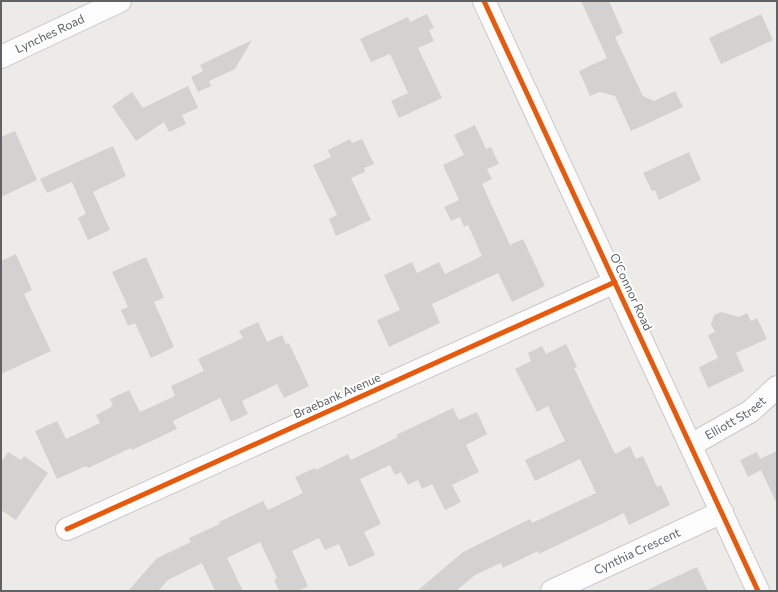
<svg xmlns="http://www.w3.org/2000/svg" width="778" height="592" viewBox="0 0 778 592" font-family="Commissioner,sans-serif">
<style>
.building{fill:#d4d2d1}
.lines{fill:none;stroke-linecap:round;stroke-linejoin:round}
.minor-casing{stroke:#c9c9c8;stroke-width:24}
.minor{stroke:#fcfcfc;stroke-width:22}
.cycleway-casing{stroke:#fff;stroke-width:8}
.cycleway{stroke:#e8590c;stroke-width:5}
.labels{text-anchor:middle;stroke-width:4;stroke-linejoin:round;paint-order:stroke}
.street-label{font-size:12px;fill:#5e6265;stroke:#fff}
</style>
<rect width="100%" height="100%" fill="#edebe8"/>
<path class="building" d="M581,1H609L623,33L615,37L643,96L654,101L675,91L683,107L631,131L615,96L600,92L590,96L579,71L607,58Z
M427,14L434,28L429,30L434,41L418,48L442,98L399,118L391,101L408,93L390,54L371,62L360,39L408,17L410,22Z
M761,14L773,40L721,64L709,38Z
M252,40L235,69L209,81L211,86L198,92L191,77L203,71L200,65Z
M188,86L198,108L182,115L186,124L169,132L164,122L136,141L112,106L132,92L143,108Z
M475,125L486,149L491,147L499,164L487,169L492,179L482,184L510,245L523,239L545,286L512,302L498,273L432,304L440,323L389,347L377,320L400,310L384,275L412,262L417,273L439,262L445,274L482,256L468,225L464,227L460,217L451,221L444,207L459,200L443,165L464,155L454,135Z
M15,131L37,180L1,197V137Z
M350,139L352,143L362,139L374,164L364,168L365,172L351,178L371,220L336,236L329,219L337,215L313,165L331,157L328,150Z
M113,146L126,176L93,192L110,230L88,240L78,218L86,214L72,182L47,193L40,179Z
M689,152L701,180L659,200L655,190L652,191L643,173Z
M16,254L32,290L24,294L51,351L1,374V261Z
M146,257L164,298L154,302L174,347L151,358L135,323L128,326L121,310L128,307L112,272Z
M721,312L739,317L747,313L751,321L757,318L767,339L736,353L744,371L708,388L699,367L718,358L708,335L715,332L711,324L714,315Z
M258,322L267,342L282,335L286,344L289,343L309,386L284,398L277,384L242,401L248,414L231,422L220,398L173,421L177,429L132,450L131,448L88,468L86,466L57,479L35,431L57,421L66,439L100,423L96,415L113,406L110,399L129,390L140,412L175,396L171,386L204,371L198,359L243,338L239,331Z
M566,344L577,367L574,368L615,454L630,446L636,459L643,456L657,487L661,485L670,505L629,525L624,513L539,554L538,551L503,568L501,563L475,575L456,591H417L463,552L530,519L532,523L596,493L580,459L535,481L525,460L565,441L548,406L537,412L515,369L531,361L528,353L542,346L546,354Z
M453,408L459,420L477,412L487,434L466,445L479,472L452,485L461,502L445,510L432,484L422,489L418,480L408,485L401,472L395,475L390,465L360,479L381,524L364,532L375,555L349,567L339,544L325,550L319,538L292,551L308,586L298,591H279L274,580L277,578L260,542L227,558L243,591H215L202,563L168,580L158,591H128L157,558L191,542L189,538L220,524L219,522L263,501L268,510L303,493L295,477L315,468L316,470L348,454L351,460L398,437L396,435Z
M777,451V504L761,470L748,477L740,460L757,452L760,459Z
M8,452L21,460L24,456L48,473L16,520L1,510V463Z
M697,567L708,591H645Z"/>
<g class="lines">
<defs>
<g id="minor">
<path d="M484,1L758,591"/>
<path id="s1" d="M1,57L120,1"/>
<path id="s2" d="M691,445L751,411L777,387"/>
<path d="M67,529L615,282"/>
<path id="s3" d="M552,591L722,512"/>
</g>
</defs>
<use href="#minor" class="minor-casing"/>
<use href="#minor" class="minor"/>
<defs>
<path id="cycleway" d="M484,1L758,591
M67,529L615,282"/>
</defs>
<use href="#cycleway" class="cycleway-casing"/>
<use href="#cycleway" class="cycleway"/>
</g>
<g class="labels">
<g class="street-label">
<text dy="4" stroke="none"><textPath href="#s1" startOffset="54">Lynches Road</textPath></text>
<text transform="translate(631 292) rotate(65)" y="4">O'Connor Road</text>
<text transform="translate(337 396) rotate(-24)" y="4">Braebank Avenue</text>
<text dy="4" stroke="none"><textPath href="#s2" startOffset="52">Elliott Street</textPath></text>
<text dy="4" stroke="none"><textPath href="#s3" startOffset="94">Cynthia Crescent</textPath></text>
</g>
</g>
<rect width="778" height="592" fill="none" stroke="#5e6265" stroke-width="4"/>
</svg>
